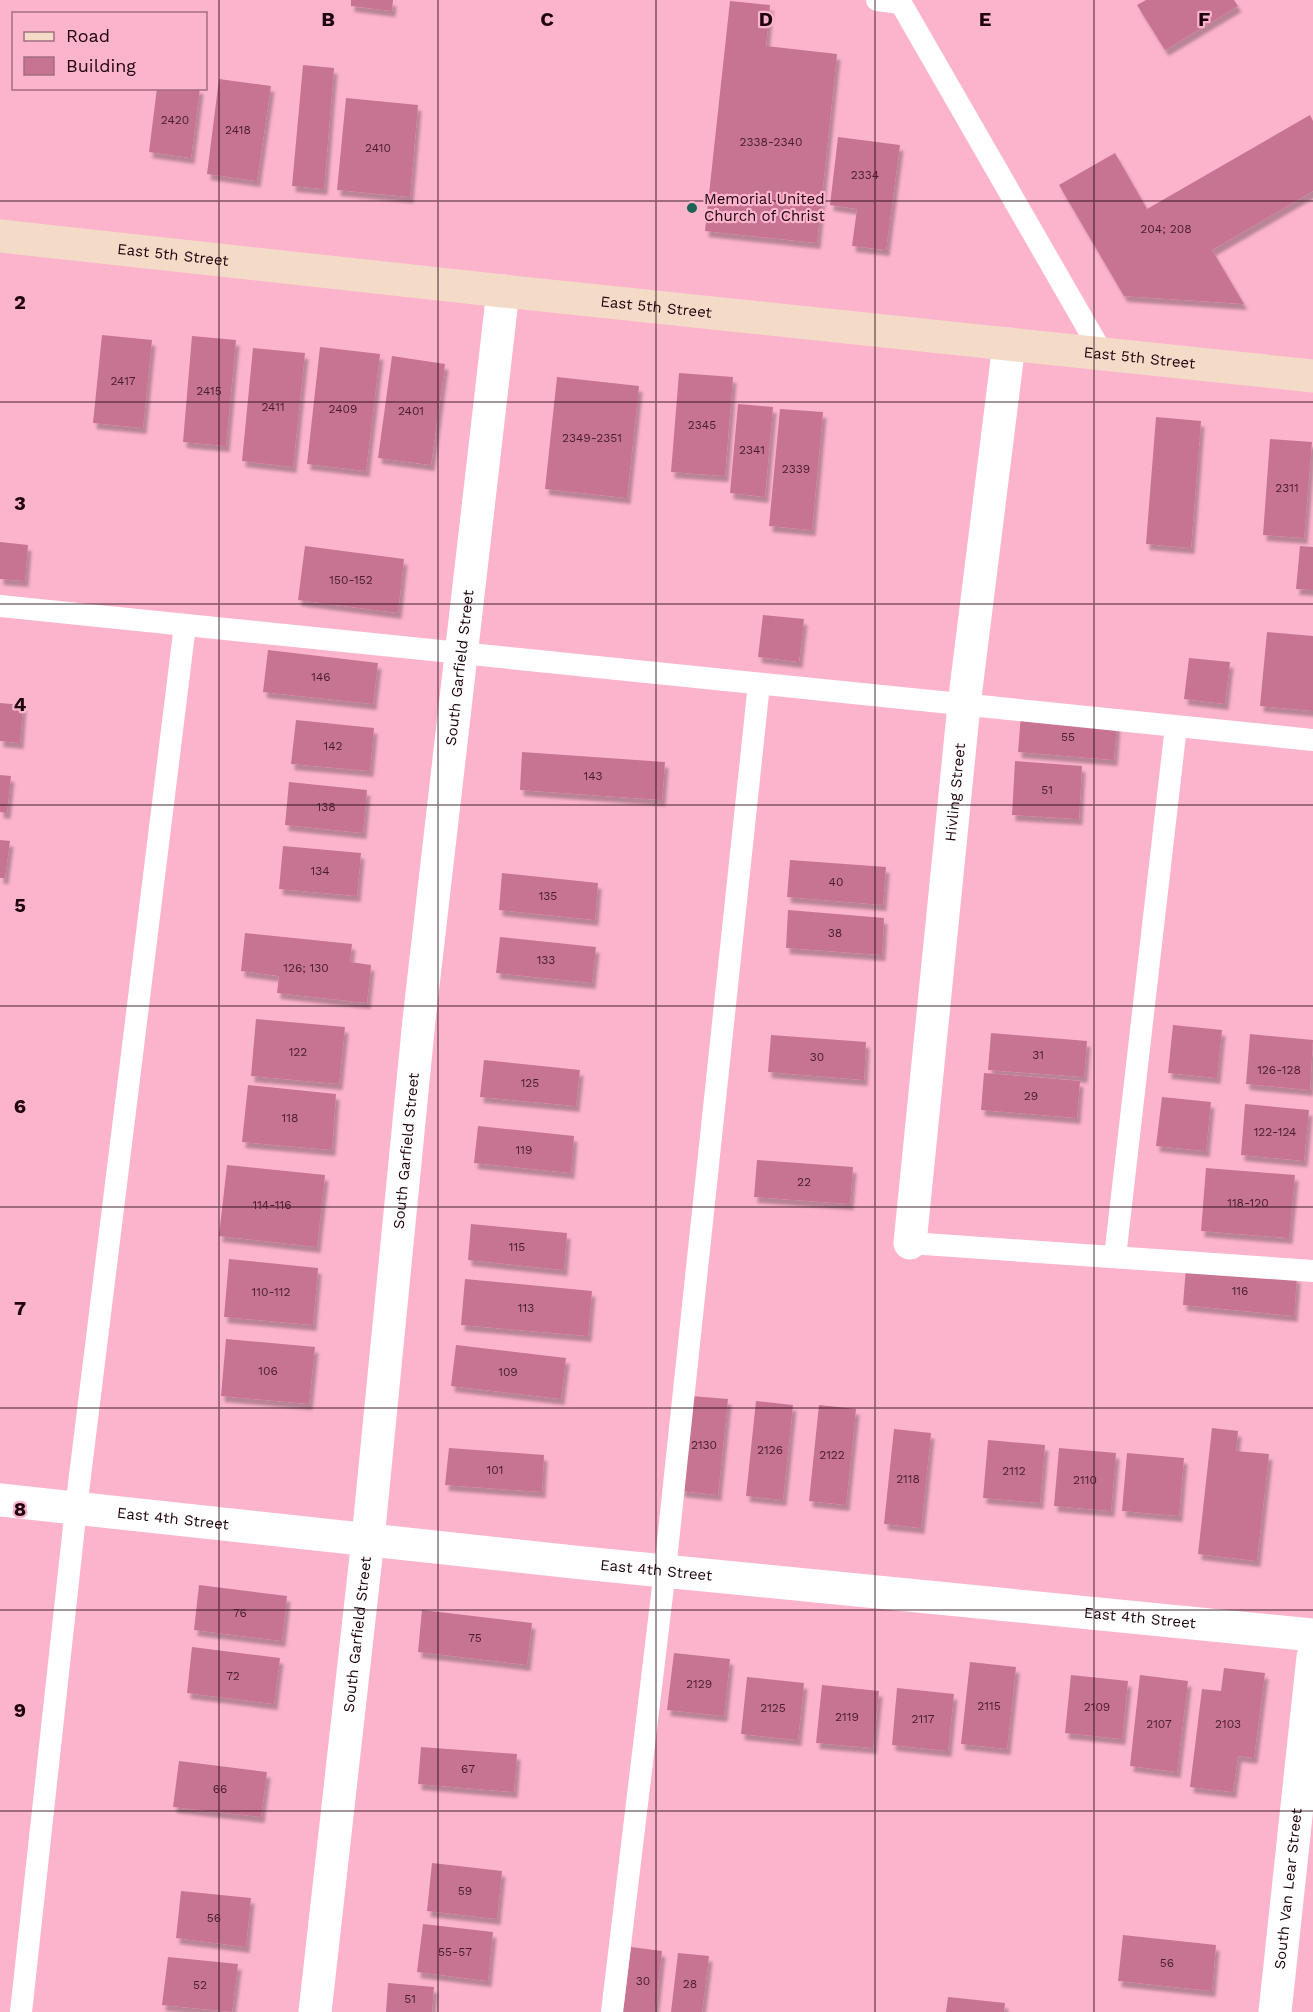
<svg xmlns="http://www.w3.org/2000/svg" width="1313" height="2012" viewBox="0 0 1313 2012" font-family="'Work Sans',sans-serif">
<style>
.building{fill:#c77392;filter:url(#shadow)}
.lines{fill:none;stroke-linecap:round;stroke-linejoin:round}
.lane{stroke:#fff;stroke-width:22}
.street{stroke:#fff;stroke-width:33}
.secondary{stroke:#f4dbc7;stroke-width:33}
.grid{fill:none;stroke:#1e020e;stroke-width:1.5;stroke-opacity:0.55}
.poi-dot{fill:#1d6355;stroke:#fcb4cd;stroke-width:2}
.labels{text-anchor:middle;stroke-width:4.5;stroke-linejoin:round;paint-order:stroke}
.number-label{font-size:12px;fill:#481e2f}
.poi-label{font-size:15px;fill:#1e020e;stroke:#fcb4cd;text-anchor:start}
.street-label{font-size:15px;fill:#1e020e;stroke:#fcb4cd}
.grid-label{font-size:20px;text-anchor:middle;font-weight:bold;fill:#1e020e;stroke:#fcb4cd;stroke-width:4.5;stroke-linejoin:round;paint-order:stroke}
</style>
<defs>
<filter id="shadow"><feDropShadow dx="3.5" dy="6" stdDeviation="1.5" flood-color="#0004"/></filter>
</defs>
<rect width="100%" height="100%" fill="#fcb4cd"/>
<path class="building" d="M351,0H393L392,11L351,6Z
M1146,0H1234L1238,6L1165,50L1137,5Z
M730,1L770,5L766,46L837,54L817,243L705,231Z
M303,65L334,68L324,189L292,186Z
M219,79L271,86L257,181L207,174Z
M157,88H200L191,158L149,152Z
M346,98L418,105L410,197L337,190Z
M1310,115L1313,121V191L1212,250L1244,304L1124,296L1059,185L1115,153L1147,209Z
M838,137L900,145L886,250L852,246L857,209L830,205Z
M102,335L152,340L143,428L93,423Z
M192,336L236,340L226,446L183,442Z
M320,347L380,354L366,471L307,464Z
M253,348L305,353L293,467L242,461Z
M392,356L445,364L431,465L378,458Z
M679,373L733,377L725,476L671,472Z
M557,377L639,386L627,498L545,489Z
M738,404L773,407L765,497L730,493Z
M780,409L823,412L812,530L769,526Z
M1156,417L1201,421L1191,548L1146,544Z
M1270,439L1312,442L1304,538L1263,535Z
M0,542L28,545L25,581L0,579Z
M305,546L404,559L398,613L298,600Z
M1300,546L1313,547V590L1296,589Z
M763,615L804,619L799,662L758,657Z
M1267,632L1313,636V711L1260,706Z
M268,650L378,663L373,704L263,692Z
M1189,658L1230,662L1225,704L1184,699Z
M0,703L23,705L20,743L0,741Z
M1021,715L1117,722L1114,760L1018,752Z
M296,720L374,728L370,771L291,764Z
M522,752L665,762L662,800L520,790Z
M1015,761L1082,766L1079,819L1012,815Z
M0,775L11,776L7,813L0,812Z
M289,782L367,790L363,833L285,825Z
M0,840L10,841L5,878H0Z
M283,846L361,853L357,896L279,889Z
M790,860L886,867L883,905L787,897Z
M502,873L598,883L595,920L499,910Z
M788,910L884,918L882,955L786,948Z
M245,933L352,944L350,962L371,965L367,1003L277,993L279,976L241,971Z
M500,937L596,947L592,983L496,973Z
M256,1019L345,1027L339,1084L251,1076Z
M1173,1025L1222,1030L1217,1078L1168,1073Z
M991,1033L1087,1041L1084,1077L988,1070Z
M1250,1034L1313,1040L1310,1090L1246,1084Z
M771,1035L866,1042L864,1080L768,1072Z
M484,1060L580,1070L576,1106L480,1097Z
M984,1073L1080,1081L1077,1118L981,1110Z
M248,1085L336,1094L332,1150L242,1142Z
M1162,1097L1211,1102L1206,1151L1156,1146Z
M1245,1104L1309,1110L1304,1161L1241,1155Z
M478,1126L574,1136L571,1173L474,1163Z
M757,1160L853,1167L850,1204L754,1197Z
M227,1165L325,1175L317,1247L219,1236Z
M1206,1168L1295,1175L1289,1238L1201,1231Z
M471,1224L567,1233L564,1270L468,1260Z
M229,1259L318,1268L313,1325L224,1317Z
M1186,1267L1297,1277L1294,1316L1183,1305Z
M465,1279L592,1291L588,1336L461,1325Z
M226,1339L315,1347L309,1404L221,1396Z
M456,1345L566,1358L561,1399L451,1386Z
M691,1396L728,1399L718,1495L681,1491Z
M756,1401L793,1405L783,1500L746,1496Z
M819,1405L856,1409L846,1505L809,1501Z
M1212,1428L1238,1431L1236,1451L1269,1454L1257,1561L1198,1554Z
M894,1429L931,1433L921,1528L884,1524Z
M988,1440L1045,1445L1040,1503L983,1498Z
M449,1448L544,1455L542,1492L445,1485Z
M1059,1448L1116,1453L1111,1511L1054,1506Z
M1127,1453L1184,1458L1179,1516L1122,1511Z
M199,1585L287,1596L282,1641L194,1630Z
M422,1610L532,1623L527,1665L418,1652Z
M192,1647L280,1658L274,1704L187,1693Z
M674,1653L730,1659L724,1716L667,1710Z
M970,1662L1016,1667L1007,1749L961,1744Z
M1224,1668L1265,1673L1254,1758L1238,1756L1233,1792L1190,1787L1202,1689L1221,1691Z
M1071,1675L1128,1681L1122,1739L1065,1733Z
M1140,1675L1188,1681L1177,1772L1130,1766Z
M747,1677L804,1683L798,1740L741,1734Z
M822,1685L879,1691L873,1748L816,1743Z
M897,1688L954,1694L948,1751L892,1745Z
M421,1747L517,1754L514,1792L418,1784Z
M179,1761L267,1772L261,1817L173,1807Z
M432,1863L502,1871L497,1919L427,1911Z
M181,1891L251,1898L246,1947L176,1938Z
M423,1924L493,1932L488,1981L417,1972Z
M1123,1935L1216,1945L1212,1991L1118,1981Z
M631,1947L662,1951L655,2012H623Z
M678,1953L709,1956L702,2012H671Z
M168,1957L238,1964L232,2012L162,2005Z
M388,1983L434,1987L432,2012H386Z
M948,1997L1005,2003L1004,2012H946Z"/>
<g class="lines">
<path class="lane" d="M877,0L901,3
M899,0L1102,353
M0,606L1313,740
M910,1243L1313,1271
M1115,1257L1176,726
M21,2012L76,1508L185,625
M612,2012L665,1570L759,684"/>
<g class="street">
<path id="s1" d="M910,1243L964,705L1009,344"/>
<path id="s2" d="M0,1500L583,1563L1313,1635"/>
<path id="s3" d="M315,2012L368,1539L419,1020L503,291"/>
<path id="s4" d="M1275,2012L1313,1657"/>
</g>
<path class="secondary" id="s5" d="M0,236L503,291L1313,376"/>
</g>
<path class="grid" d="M219,0V2012M438,0V2012M656,0V2012M875,0V2012M1094,0V2012M0,201H1313M0,402H1313M0,604H1313M0,805H1313M0,1006H1313M0,1207H1313M0,1408H1313M0,1610H1313M0,1811H1313"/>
<circle class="poi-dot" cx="692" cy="208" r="6"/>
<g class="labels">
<g class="number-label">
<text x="175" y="124">2420</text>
<text x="238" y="134">2418</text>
<text x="771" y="146">2338-2340</text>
<text x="378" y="152">2410</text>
<text x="865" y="179">2334</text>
<text x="1166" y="233">204; 208</text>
<text x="123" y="385">2417</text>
<text x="209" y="395">2415</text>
<text x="273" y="411">2411</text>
<text x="343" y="413">2409</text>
<text x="411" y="415">2401</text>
<text x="702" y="429">2345</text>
<text x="592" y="442">2349-2351</text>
<text x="752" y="454">2341</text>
<text x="796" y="473">2339</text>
<text x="1287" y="492">2311</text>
<text x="351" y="584">150-152</text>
<text x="321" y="681">146</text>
<text x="1068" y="741">55</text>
<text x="333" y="750">142</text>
<text x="593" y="780">143</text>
<text x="1047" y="794">51</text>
<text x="326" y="811">138</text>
<text x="320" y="875">134</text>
<text x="836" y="886">40</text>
<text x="548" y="900">135</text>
<text x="835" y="937">38</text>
<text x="546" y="964">133</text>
<text x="306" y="972">126; 130</text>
<text x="298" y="1056">122</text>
<text x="1038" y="1059">31</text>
<text x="817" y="1061">30</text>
<text x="1279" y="1074">126-128</text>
<text x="530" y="1087">125</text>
<text x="1031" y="1100">29</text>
<text x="290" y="1122">118</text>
<text x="1275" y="1136">122-124</text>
<text x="524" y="1154">119</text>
<text x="804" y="1186">22</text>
<text x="1248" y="1207">118-120</text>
<text x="272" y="1209">114-116</text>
<text x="517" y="1251">115</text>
<text x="1240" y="1295">116</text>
<text x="271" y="1296">110-112</text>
<text x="526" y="1312">113</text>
<text x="268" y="1375">106</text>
<text x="508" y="1376">109</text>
<text x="704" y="1449">2130</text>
<text x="770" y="1454">2126</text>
<text x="832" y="1459">2122</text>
<text x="495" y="1474">101</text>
<text x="1014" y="1475">2112</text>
<text x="908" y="1483">2118</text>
<text x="1085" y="1484">2110</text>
<text x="240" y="1617">76</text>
<text x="475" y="1642">75</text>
<text x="233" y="1680">72</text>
<text x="699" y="1688">2129</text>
<text x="989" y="1710">2115</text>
<text x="1097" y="1711">2109</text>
<text x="773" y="1712">2125</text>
<text x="847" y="1721">2119</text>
<text x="923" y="1723">2117</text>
<text x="1159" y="1728">2107</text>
<text x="1228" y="1728">2103</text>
<text x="468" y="1773">67</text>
<text x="220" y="1793">66</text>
<text x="465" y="1895">59</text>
<text x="214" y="1922">56</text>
<text x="455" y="1956">55-57</text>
<text x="1167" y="1967">56</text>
<text x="643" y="1985">30</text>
<text x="690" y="1988">28</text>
<text x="200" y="1989">52</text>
<text x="410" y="2003">51</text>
</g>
<g class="poi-label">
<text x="704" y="204">Memorial United<tspan x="704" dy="17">Church of Christ</tspan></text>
</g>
<g class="street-label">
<text dy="5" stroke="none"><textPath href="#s5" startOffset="174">East 5th Street</textPath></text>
<text dy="5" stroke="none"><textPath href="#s5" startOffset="660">East 5th Street</textPath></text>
<text dy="5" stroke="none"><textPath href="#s5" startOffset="1146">East 5th Street</textPath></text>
<text dy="5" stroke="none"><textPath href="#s3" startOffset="1352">South Garfield Street</textPath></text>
<text dy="5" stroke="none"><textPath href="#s1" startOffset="453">Hivling Street</textPath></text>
<text dy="5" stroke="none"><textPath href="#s3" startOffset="866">South Garfield Street</textPath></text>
<text dy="5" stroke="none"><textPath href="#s2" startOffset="174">East 4th Street</textPath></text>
<text dy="5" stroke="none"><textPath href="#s2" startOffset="660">East 4th Street</textPath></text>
<text dy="5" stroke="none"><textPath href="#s2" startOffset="1146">East 4th Street</textPath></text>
<text dy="5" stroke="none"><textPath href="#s3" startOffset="380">South Garfield Street</textPath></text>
<text dy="5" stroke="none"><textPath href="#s4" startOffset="124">South Van Lear Street</textPath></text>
</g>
</g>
<g class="grid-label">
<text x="328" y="26">B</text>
<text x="547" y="26">C</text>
<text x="766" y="26">D</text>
<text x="985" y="26">E</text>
<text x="1204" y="26">F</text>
<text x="20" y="309">2</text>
<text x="20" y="510">3</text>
<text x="20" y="711">4</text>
<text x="20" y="912">5</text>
<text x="20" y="1113">6</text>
<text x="20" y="1315">7</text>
<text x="20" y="1516">8</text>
<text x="20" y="1717">9</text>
</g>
<rect x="12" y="12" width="195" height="78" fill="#fcb4cd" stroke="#a36d81" stroke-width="1.5"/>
<rect x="24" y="32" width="30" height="9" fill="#f4dbc7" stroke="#a36d81" stroke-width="1.5"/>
<text x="66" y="42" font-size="18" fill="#1e020e">Road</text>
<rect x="24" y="57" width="30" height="18" fill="#c77392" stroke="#a36d81" stroke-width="1.5"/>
<text x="66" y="72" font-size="18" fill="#1e020e">Building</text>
</svg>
